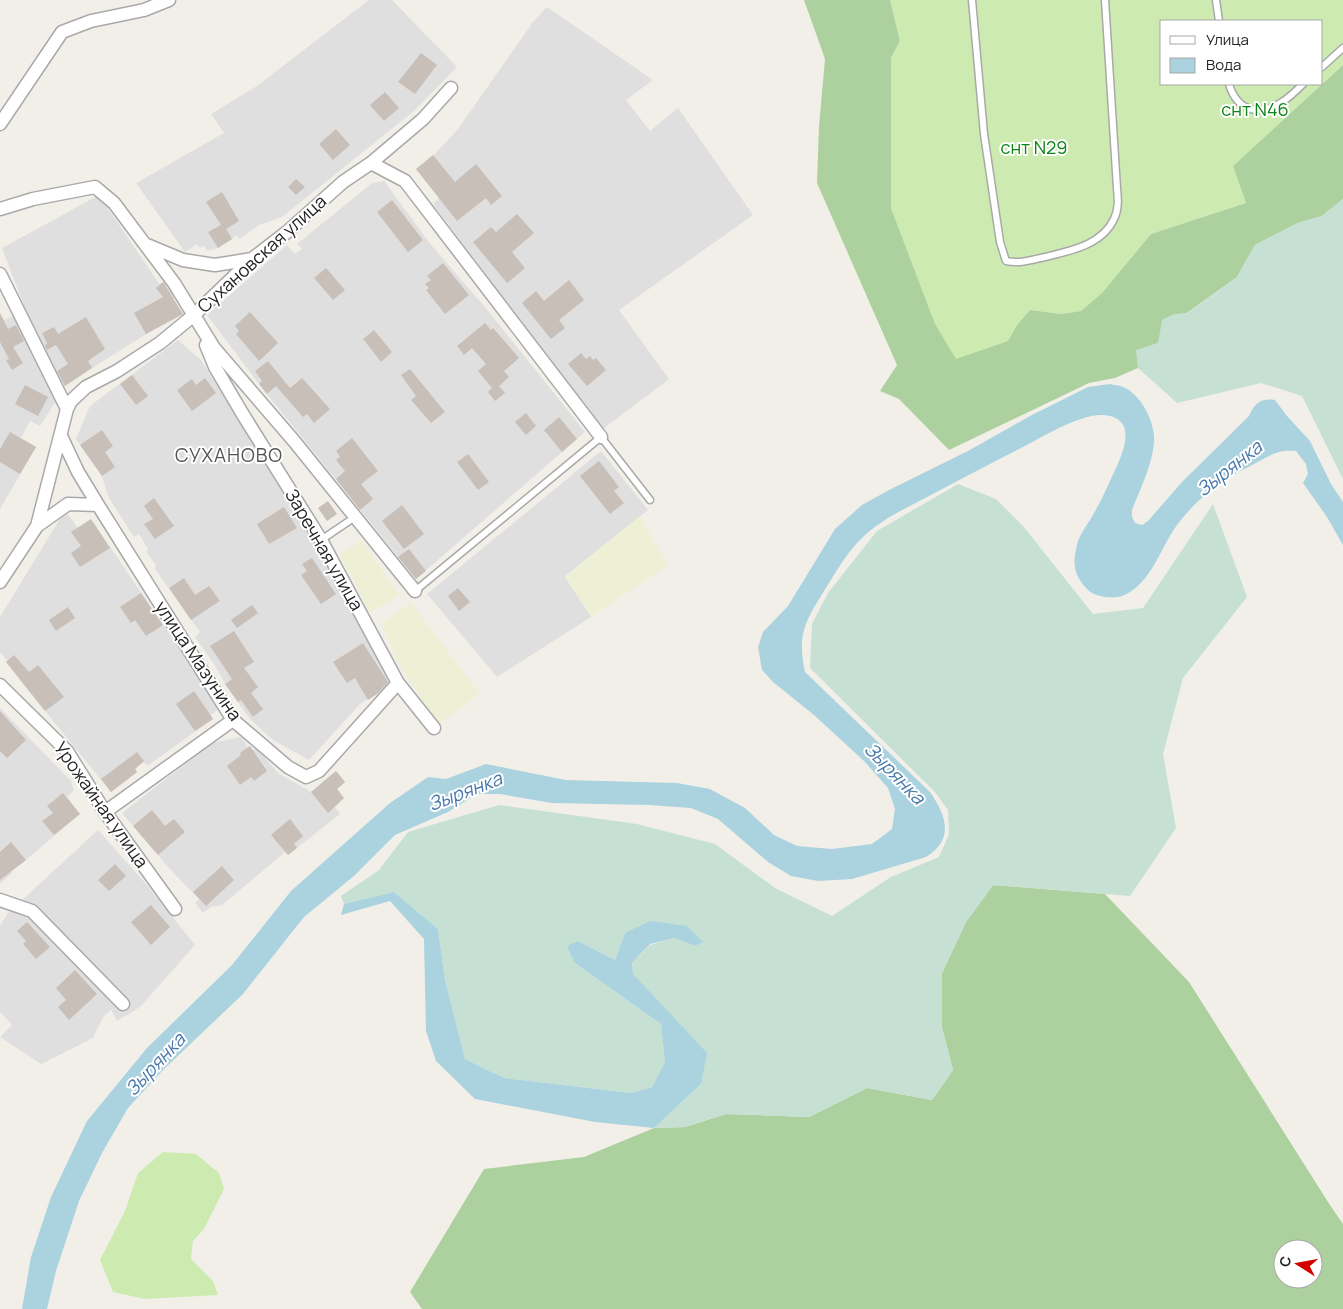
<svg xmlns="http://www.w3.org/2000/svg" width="1343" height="1309" viewBox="0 0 1343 1309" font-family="Manrope,sans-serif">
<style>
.residential{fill:#e0dfdf}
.farmland{fill:#eef0d5}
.grass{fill:#cdebb0;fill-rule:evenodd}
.forest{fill:#add19e;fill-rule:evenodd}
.wetland{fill:#c6e0d4}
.water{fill:#aad3df}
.building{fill:#c7bfb8}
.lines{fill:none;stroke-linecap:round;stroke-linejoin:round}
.service-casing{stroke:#a9a9a9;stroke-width:9}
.minor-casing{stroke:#a9a9a9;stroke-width:15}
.service{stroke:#fff;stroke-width:6}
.minor{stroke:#fff;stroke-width:12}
.labels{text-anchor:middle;stroke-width:4;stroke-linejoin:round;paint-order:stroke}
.park-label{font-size:18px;fill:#0c8416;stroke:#fff}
.street-label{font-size:18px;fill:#222;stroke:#fff}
.neighbourhood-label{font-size:19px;letter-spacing:1px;fill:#555;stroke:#fff}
.water-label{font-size:19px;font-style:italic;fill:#4a7aab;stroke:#fff}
</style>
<rect width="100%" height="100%" fill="#f2efe9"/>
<path class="residential" d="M369,0H392L457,67L414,111L282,217L259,225L240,239L236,235L232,239L218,248L207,251L204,246L200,248L197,244L185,252L136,183L224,133L211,114L257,86Z
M547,7L653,80L626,100L650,131L678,108L753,215L619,310L669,379L603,429L433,204L439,198L416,169L434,155L458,129L533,22Z
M384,181L432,246L485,307L585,432L416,579L259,384L207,315L287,245L295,254L302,249L297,244L372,183Z
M99,195L160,285L166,280L178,294L173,299L183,314L146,334L64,386L56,372L26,311L2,248Z
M13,316L56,401L40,426L30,421L21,438L36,447L0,509V318L2,317L4,320Z
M178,340L201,360L268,466L321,552L374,647L390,686L360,704L309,760L273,740L250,719L225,684L214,664L195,637L200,632L155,569L156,565L146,552L148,549L139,534L134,537L109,498L102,476L76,439L90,406Z
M601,451L648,510L565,576L591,617L497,677L427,594Z
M67,513L78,528L91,519L220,708L211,715L213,719L147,766L144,762L135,768L137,772L111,792L20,680L19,676L0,652V617L61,517Z
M0,708L71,781L74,790L67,797L80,814L20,865L17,862L9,870L12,873L0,884Z
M241,737L248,747L250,746L253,750L256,747L278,773L311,792L336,771L345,782L337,789L344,798L335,807L340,814L288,855L285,852L222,905L211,907L203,913L195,903L199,899L169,868L122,813L212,743Z
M98,830L146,884L195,945L140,1007L117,1021L111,1010L103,1017L93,1038L41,1064L0,1037L12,1025L0,1012V926L8,913Z"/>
<path class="farmland" d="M640,516L668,565L591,617L565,577Z
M361,540L399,595L370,613L340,554Z
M411,603L480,694L438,724L401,668L381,623Z"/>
<path class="grass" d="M890,0H1343V65L1233,166L1246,203L1151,234L1102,293L1081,311L1062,314L1030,310L1017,325L1008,341L956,360L935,325L891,208V58L900,41ZM1162,21H1322V84H1162Z
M163,1152L196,1154L219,1173L224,1189L204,1229L193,1241L191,1259L213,1281L218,1295L145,1299L113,1292L100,1260L125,1211L138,1173Z"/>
<path class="forest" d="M804,0H890L900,41L891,58V208L935,324L956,359L1008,341L1017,325L1030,310L1062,314L1081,311L1102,293L1151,234L1246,203L1233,166L1343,65V199L1322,216L1298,223L1255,245L1237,277L1187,313L1172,315L1158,343L1137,351L1138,368L1115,378L1089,383L949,450L899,399L880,391L897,365L817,183L819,126L825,59Z
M993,885L1105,894L1189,982L1328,1202L1343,1224V1309H422L410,1292L484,1169L584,1157L654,1128L685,1127L726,1114L809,1117L867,1088L932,1100L953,1070L942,1028V973L966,922ZM1283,1249H1313V1279H1283Z"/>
<path class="wetland" d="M1343,199V479L1302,396L1261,383L1177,403L1138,368L1136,350L1158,343L1162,320L1172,315L1188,313L1237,277L1255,245L1298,223L1322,216Z
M958,484L996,499L1023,526L1093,614L1143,608L1213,504L1247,597L1183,678L1163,754L1176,828L1130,896L993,885L966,922L942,973V1028L953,1070L932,1100L867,1088L809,1117L726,1114L685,1127L654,1128L701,1084L647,990L633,974L632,963L650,945L675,938L695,946L702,942L686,926L625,933L615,960L578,941L575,963L661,1024L665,1062L652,1087L631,1093L504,1078L465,1059L445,980L438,929L394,892L344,904L341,896L379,870L408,832L499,805L637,824L715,844L775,888L832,916L891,877L939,857L949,834L948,810L935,792L810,668L812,624L828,593L877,531Z"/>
<path class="water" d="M1110,384C1114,385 1120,385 1125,388C1142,396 1156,424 1154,443C1152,466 1140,489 1132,510V517L1135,523L1142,525L1148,521L1182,482L1249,416C1255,403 1261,398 1275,400L1287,416L1310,441L1331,484L1343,502V545L1327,517L1303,483L1308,474L1306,464L1296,451C1277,449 1270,456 1254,464C1223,479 1198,497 1177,525C1160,548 1151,585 1122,596C1113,599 1095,597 1088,590C1074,576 1072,564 1077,545C1079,534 1089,523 1094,513C1100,503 1105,492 1110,481C1119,461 1143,419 1104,415C1080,413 1039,439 1017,450C987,465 958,481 929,496C905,509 879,520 860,540C845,555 835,574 824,591C805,622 797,635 805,672L930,792C946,815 955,839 926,857L852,879L818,881L791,876L768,862L718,819L691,808L649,805L552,803L500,794H477L448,812L395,835L354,876L304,917L243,994L164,1069L128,1108L102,1153L79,1201L56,1271L47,1309H22L31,1257L51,1197L87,1121L147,1048L232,965L291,891L390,803L428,777L446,779L486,764L566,780L677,783L710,789L745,808L774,835L797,846L832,849L872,844L892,829L895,809L888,788L864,761L814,715L773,682L762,670L758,647L763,632L788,606L835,529L862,505L891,489L968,451L1030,416L1088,387Z
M394,892L438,929L445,980L465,1059L504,1078L631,1093L652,1087L665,1062L661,1024L575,963L567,946L578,941L615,960L625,933L650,921L687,926L703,942L695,946L675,938L650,944L632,963L633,974L707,1053L701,1084L654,1128L595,1122L475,1099L436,1061L426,1031L424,939L390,901L341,915L344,904Z"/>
<path class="building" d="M421,53L437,65L415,94L398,82Z
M385,92L399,108L384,121L370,105Z
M336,129L350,145L333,160L319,144Z
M433,155L455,182L476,164L502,196L491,205L486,198L457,221L416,169Z
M296,179L305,187L296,195L288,187Z
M222,192L239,221L226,229L232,239L218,248L208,232L221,225L206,202Z
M392,200L423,240L408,252L377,212Z
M517,214L534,233L512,252L525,268L507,283L473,242L491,227L496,232Z
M443,263L469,295L445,314L426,290L429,288L425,284L431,280L427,276Z
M326,268L345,290L333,300L314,278Z
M569,280L584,300L559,320L565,328L551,339L522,303L536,291L544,301Z
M163,282L183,314L146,334L134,313L163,297L156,288Z
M250,312L278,343L259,361L236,334L239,331L235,326Z
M0,313L8,329L16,325L24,341L13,347L23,363L12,370L6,360L9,359L0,342Z
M86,317L105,349L88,361L92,368L65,386L57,371L68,364L56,345L47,350L45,346L47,343L42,333L54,327L58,334Z
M485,323L491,330L493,328L519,358L504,371L509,377L499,386L505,393L495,401L488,392L492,388L478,371L486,364L472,348L464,355L457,346Z
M374,330L392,352L381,362L363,339Z
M581,353L586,359L590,356L593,360L596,358L606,370L587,386L568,364Z
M268,361L290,388L302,378L330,409L314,423L307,414L303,417L276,386L267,394L259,384L262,381L255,371Z
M410,369L445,412L431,423L411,400L416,396L401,375Z
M132,375L148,396L136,405L120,384Z
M205,378L216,393L192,411L177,390L192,379L196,385Z
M25,385L48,397L38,416L15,404Z
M526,413L536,426L526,435L515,422Z
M559,417L577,439L562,452L544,430Z
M102,430L113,446L105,452L115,467L102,476L80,445Z
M10,432L36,447L20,474L0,462V449Z
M352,438L378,471L361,484L373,499L360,510L336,479L345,471L336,460L340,457L336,451Z
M468,454L489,482L478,490L457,462Z
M599,461L619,487L614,491L624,503L610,514L580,476Z
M154,498L174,526L155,539L144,524L153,519L144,506Z
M328,501L337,514L327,521L318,508Z
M402,505L424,534L404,549L382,521Z
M284,507L297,528L269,544L257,524Z
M91,519L110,548L80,567L71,553L81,546L71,532Z
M409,549L426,571L416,579L398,557Z
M312,558L336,594L321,604L301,575L307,571L302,564Z
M184,578L195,595L209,586L220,601L191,620L169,588Z
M458,588L470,602L459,611L448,596Z
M141,593L163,625L146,636L135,620L131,623L120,607Z
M252,605L258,613L237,628L231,620Z
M68,607L75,618L56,631L49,620Z
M234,631L254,662L244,668L258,687L251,693L263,709L253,717L241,700L238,702L225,684L232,679L210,646Z
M363,643L388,682L377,694L368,700L355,678L347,683L333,662Z
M14,655L29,672L38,665L64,697L45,711L6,662Z
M194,691L213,719L195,731L176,704Z
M0,711L26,740L7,758L0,751Z
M250,746L267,771L254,781L251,777L240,785L227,766L241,755L240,753Z
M137,752L144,761L135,769L137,772L111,792L101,779Z
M336,771L345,782L337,789L344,798L328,813L311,792Z
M63,793L80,814L54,835L42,821L53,813L47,806Z
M152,810L165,826L174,819L185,832L158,855L133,826Z
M290,819L303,836L294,844L297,848L288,855L271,835Z
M11,842L26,860L0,880V852Z
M115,864L126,876L109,891L98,880Z
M222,866L234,880L206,906L193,892Z
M151,905L170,927L151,945L131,922Z
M27,922L50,947L36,959L23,944L26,941L17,931Z
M75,970L97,994L69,1020L58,1007L66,1000L56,988Z"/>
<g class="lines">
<defs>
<path id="service" d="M972,0L984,134L1000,242L1006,261C1020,264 1031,260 1045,257C1070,251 1102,245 1114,219C1119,209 1118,198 1117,188L1105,0
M1216,0L1219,21
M1322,67L1343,48
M1229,84C1237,111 1259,117 1282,102C1290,97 1297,90 1303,84
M321,540L355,517
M415,591L601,437L650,500"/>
<path id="minor" d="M0,124L62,32L91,21L144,10L169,0
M371,163L405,181L601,437
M0,209L33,199L95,187L114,203L174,283L214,348L294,441L415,591
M147,245L183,260L215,265L252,259
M0,274L67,409
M206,345L215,367L242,413L321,540L398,683L434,728
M61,436L78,472L98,505L233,720L288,767L306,777L319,771L398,683
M37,526L68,504L98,505
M0,582L37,526L67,409L71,401L86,387L117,371L160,343L194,315L252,259L287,232L343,182L371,163L423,119L451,88
M0,685L67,751L105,812L175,909
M105,812L233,720
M0,900L32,911L123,1004"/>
</defs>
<use href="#service" class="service-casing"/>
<use href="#minor" class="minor-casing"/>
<use href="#service" class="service"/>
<use href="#minor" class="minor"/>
</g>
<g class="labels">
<g class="park-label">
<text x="1255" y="116">снт N46</text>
<text x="1034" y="154">снт N29</text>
</g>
<g class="street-label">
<text transform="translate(262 254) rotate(-42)" y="6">Сухановская улица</text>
<text transform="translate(324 550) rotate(60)" y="6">Заречная улица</text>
<text transform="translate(198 661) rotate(56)" y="6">улица Мазунина</text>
<text transform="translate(101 805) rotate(55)" y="6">Урожайная улица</text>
</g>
<g class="neighbourhood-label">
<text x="229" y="462">СУХАНОВО</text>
</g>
<g class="water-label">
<text transform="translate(1229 468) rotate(-38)" y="7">Зырянка</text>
<text transform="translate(895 773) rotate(46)" y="7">Зырянка</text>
<text transform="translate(465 791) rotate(-21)" y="7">Зырянка</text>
<text transform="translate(155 1064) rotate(-47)" y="7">Зырянка</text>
</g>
</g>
<rect x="1160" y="20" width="162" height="65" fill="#ffffff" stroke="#a7a7a7"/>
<rect x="1170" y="36" width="25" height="8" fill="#ffffff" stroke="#a7a7a7"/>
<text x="1206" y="45" font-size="15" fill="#222222">Улица</text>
<rect x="1170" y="58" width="25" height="15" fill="#aad3df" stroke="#a7a7a7"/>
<text x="1206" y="70" font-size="15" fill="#222222">Вода</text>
<g transform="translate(1298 1264) rotate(281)"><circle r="24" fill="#ffffff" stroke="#a7a7a7"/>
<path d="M0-4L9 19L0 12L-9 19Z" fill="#d40000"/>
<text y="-8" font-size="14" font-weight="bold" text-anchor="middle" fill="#222222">С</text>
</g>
</svg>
